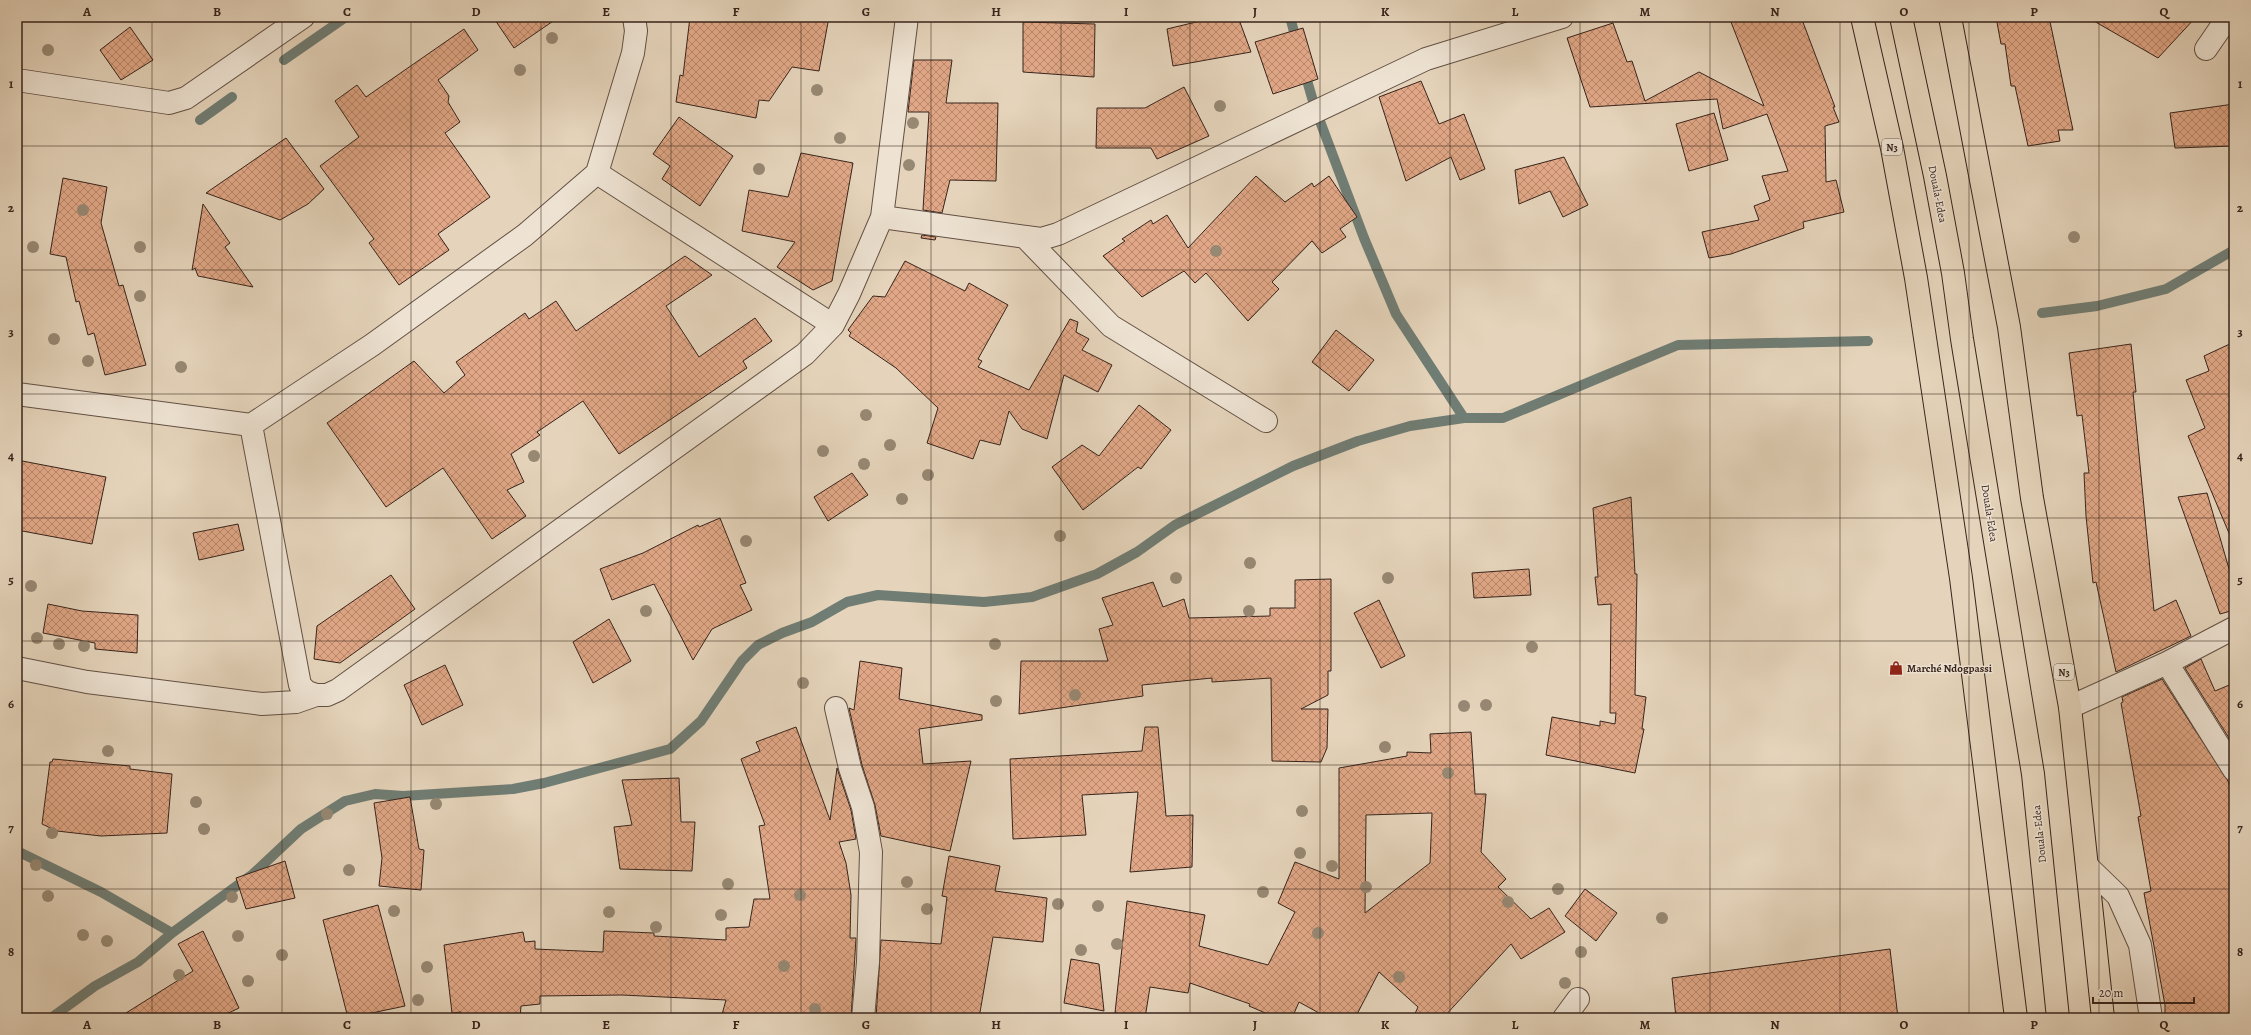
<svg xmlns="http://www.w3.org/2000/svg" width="2251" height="1035" viewBox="0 0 2251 1035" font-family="Alegreya,serif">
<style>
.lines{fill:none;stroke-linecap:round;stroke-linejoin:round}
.stream{stroke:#707d74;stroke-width:10}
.building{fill:url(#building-cross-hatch);stroke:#37241c;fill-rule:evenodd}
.minor-casing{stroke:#625044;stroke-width:24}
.major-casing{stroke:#37241c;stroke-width:24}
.highway-casing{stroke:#37241c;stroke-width:24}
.minor{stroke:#eee3d3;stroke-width:22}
.major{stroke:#e5d4bb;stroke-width:22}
.highway{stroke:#e5d4bb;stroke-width:22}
.tree{fill:#978873}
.grid{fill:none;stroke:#37241c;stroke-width:1;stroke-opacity:0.55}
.labels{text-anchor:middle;stroke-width:3;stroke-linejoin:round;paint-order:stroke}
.shield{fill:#eee3d3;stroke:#6e5d53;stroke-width:1}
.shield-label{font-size:10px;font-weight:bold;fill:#37241c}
.street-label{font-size:11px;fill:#37241c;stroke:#eee3d3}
.poi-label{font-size:11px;font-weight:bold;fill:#37241c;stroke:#eee3d3;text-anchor:start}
.neatline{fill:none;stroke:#37241c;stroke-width:1.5}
.grid-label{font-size:13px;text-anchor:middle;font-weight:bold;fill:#37241c}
</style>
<defs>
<pattern id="building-cross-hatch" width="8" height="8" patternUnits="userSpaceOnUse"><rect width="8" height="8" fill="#e1a786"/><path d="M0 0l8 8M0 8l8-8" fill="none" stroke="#b7886d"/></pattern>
</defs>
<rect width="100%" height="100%" fill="#e5d4bb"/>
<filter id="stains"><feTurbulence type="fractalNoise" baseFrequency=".005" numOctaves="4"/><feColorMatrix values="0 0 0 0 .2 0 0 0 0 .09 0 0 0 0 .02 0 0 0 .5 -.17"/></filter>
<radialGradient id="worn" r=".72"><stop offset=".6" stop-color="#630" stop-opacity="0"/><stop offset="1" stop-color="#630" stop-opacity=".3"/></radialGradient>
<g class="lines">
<path class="stream" d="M1290,17L1297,43
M284,60L346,17
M1304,70L1315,108L1364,238L1396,314L1464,418
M200,120L232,97
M2042,313L2097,306L2166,289L2234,250
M17,851L101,892L172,933
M51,1018L95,986L138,962L172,933L253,874L301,829L345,801L375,794L403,796L513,789L544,783L670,749L701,721L742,661L758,645L782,633L812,622L847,602L878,595L984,602L1032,597L1097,574L1137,552L1175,525L1293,466L1358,441L1410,426L1464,418H1503L1678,345L1868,341"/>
</g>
<path class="building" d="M493,17H559L514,48Z
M690,17H829L819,71L792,67L769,101L759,100L756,118L676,102L680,75L683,76Z
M1217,17H1238L1251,52L1173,66L1167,29Z
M1729,17H1801L1835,107H1833L1839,122L1825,126L1826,182L1836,180L1844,212L1803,222L1804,228L1731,254L1709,258L1702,232L1759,220L1754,206L1770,200L1762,176L1788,171L1767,114L1723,129L1717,99L1590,107L1567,38L1613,23L1627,62L1632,61L1645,101L1699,72L1764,106Z
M1996,17H2049L2073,130H2058L2060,141L2028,146L2015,86H2011L2005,44H2001Z
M2087,17H2196L2158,58Z
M1023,22L1095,24L1094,77L1023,72Z
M130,27L153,60L121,80L100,50Z
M1303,28L1318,79L1273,94L1255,42Z
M464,29L478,50L438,80L449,96L448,102L460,122L445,133L490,197L438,234L449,250L399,285L369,243L374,239L320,166L359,137L335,101L357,85L366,97Z
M914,60H952L946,103H998L996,181L950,180L942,213L923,210L929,112H908Z
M1421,81L1439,124L1464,114L1485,169L1460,180L1451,157L1406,181L1379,97Z
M1184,87L1209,136L1157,159L1151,148H1096L1097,108H1145Z
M2234,104V146L2175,148L2170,113Z
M1714,113L1728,160L1689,171L1676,124Z
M679,117L733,156L700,206L662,179L670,166L653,154Z
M286,138L324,189L308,204L280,220L206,193Z
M801,153L853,163L832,281L813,290L777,267L795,242L742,231L749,190L788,197Z
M1564,157L1588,205L1563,217L1550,191L1519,204L1515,170Z
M1256,176L1285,202L1312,183L1314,187L1329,176L1357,217L1340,229L1346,237L1322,253L1312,241L1272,282L1279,289L1248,321L1206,273L1195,283L1184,271L1142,297L1103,256L1125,241L1122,239L1151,220L1153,224L1167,215L1188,248Z
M63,178L107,187L101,223L119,286L123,285L146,365L105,375L94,333L88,335L79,301L76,302L66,257L50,254Z
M203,204L230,243L225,247L253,287L198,276L195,268L192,270Z
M922,235L936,237L935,240L921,238Z
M685,256L712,275L666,306L699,357L755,318L772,341L743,361L747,368L619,454L583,401L537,432L540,435L511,454L524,482L507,490L526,516L492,539L443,468L386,507L327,423L414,361L444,393L465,375L456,362L525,313L529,319L556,301L576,331Z
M905,261L965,291L969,283L1008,305L978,359L982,361L978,367L1029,390L1070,319L1078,322L1076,332L1089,339L1082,350L1112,365L1098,392L1064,375L1047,439L1022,429L1009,411L1000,445L980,440L973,459L927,443L938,408L896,368L849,336L851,333L848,330L873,296L885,297Z
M1336,330L1374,360L1349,391L1312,362Z
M2234,342V545L2188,436L2205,428L2186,380L2209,371L2204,356Z
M2131,344L2136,392H2133L2154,611L2176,600L2191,636L2116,672L2096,582L2093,583L2086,516L2084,473H2089L2082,415L2077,416L2069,353Z
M1139,405L1171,430L1141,469L1138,467L1083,510L1052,467L1082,445L1099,456Z
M17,460L106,477L92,544L17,530Z
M852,473L868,495L828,521L814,497Z
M2207,493L2234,586V610L2220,614L2178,497Z
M1631,497L1635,574H1637L1635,695L1646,697L1642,729H1644L1635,773L1546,755L1552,717L1600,726V721L1615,724L1616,713H1610L1611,604L1598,605L1595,577H1598L1593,508Z
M720,518L746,583L740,585L752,610L712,629L693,660L654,584L612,600L600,569L643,553L698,525L699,527Z
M238,524L244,550L199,560L193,533Z
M1529,569L1531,595L1474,598L1472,573Z
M391,575L415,609L340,663L314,659L317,626Z
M1331,579V671H1328V695L1301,709H1328L1327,748L1321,762L1272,761L1271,678L1212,682V678L1142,685L1143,696L1019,714L1021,661H1108L1099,629L1113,625L1102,598L1153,582L1163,607L1184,599L1189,618L1270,616V608H1295V580Z
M1379,600L1405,656L1381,668L1354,613Z
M48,604L82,611L138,615L137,653L95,649V643L43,633Z
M609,619L631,661L593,683L573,642Z
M2201,659L2215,691L2234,683V746L2185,668Z
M860,661L902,668L899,699L982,715V720L919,729L923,764L971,761L950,851L881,836L875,805L862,765L849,708L854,710Z
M445,665L463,705L422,725L404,685Z
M2162,679L2228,781L2234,803V1018H2165V1005L2144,893L2151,891L2138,817L2141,816L2121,703L2123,702L2122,697Z
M796,727L830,820L837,768L851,810L856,839L839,842L846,863L851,895L850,938H856L851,1018H721L726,1000L622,995L540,996V1004L521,1006L520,1018H461V1012L452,1013L444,945L523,932L525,942L535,941V949L603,952L604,931L654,933V936L726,940V928L749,927L754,899H770L759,826L765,825L741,759L760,751L756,742Z
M1145,727H1158L1166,816L1193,815L1192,867L1130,872L1138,792L1082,795L1086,835L1013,839L1010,759L1142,751Z
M1471,732L1475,794H1486L1481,852L1506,879L1498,887L1531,919L1549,908L1565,932L1521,959L1511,944L1443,1018H1413L1418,1007L1379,972L1355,1018H1328L1299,1002L1292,1018H1277L1249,1006L1250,1004L1190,983L1188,993L1150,987L1145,1018L1115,1013L1127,901L1205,915L1199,946L1268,965L1295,912L1278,903L1295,862L1339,879V768L1407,756V752L1431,753L1430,734ZM1432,813L1430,863L1365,913L1366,815Z
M53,759L130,766V769L172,774L167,833L101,836L57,831L42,824L50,762H52Z
M679,778L681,822H695L692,871L620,869L614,827L632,825L622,780Z
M410,797L419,849L424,850L421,890L379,886L382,858L374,803Z
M949,856L1000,866L995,891L1047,898L1043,942L993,937L979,1018H876L881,940L941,944L947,897L942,896Z
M285,861L295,898L246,909L236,878Z
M1585,889L1617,913L1596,941L1565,916Z
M378,905L405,1006L348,1018L323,920Z
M203,931L239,1008L218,1018H118L193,971L178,944Z
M1890,949L1898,1018H1676L1672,978Z
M1071,959L1099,964L1104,1011L1064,1003Z"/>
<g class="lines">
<defs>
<path id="minor" d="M2206,49L2228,17
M17,80L169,103L186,98L303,17
M597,173L833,325
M882,217L1041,239L1058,234L1426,59L1562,17
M1025,237L1111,326L1266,421
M17,394L251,425L372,345L525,235L597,173L633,53L636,31L634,17
M251,425L300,685L307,692L316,695
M2167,663L2234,770
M17,668L87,682L262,704L296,702L316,695H327L338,690L805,354L833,325L849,294L882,217L907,17
M2070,707L2167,663L2234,628
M836,708L850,768L863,807L871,852L868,962L863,1018
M2087,866L2118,896L2140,945L2151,1018
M1564,1018L1578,999"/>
<path id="major" d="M1862,17L1892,148L1916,278L1961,578L2016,1018
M1950,17L2009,327L2032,498L2070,707L2103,1018"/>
<path id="highway" d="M1901,17L1935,176L1953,273L1962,339L2033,774L2058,1018"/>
</defs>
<use href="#minor" class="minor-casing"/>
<use href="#major" class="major-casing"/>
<use href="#highway" class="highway-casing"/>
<use href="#minor" class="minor"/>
<use href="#major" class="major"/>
<use href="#highway" class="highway"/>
</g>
<g class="tree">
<circle cx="552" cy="38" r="6"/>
<circle cx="48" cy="50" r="6"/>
<circle cx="520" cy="70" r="6"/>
<circle cx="817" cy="90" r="6"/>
<circle cx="1220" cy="106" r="6"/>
<circle cx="913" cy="123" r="6"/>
<circle cx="840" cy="138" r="6"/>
<circle cx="909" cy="165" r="6"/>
<circle cx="759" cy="169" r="6"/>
<circle cx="83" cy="210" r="6"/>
<circle cx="2074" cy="237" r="6"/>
<circle cx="33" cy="247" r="6"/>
<circle cx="140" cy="247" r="6"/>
<circle cx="1216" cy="251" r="6"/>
<circle cx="140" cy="296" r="6"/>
<circle cx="54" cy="339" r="6"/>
<circle cx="88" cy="361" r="6"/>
<circle cx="181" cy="367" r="6"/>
<circle cx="866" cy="415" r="6"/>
<circle cx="890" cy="445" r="6"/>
<circle cx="823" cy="451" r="6"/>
<circle cx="534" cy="456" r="6"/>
<circle cx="864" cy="464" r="6"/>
<circle cx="928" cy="475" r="6"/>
<circle cx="902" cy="499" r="6"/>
<circle cx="1060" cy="536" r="6"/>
<circle cx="746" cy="541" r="6"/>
<circle cx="1250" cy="563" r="6"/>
<circle cx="1176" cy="578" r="6"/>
<circle cx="1388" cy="578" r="6"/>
<circle cx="31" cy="586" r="6"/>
<circle cx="646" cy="611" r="6"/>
<circle cx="1249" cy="611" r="6"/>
<circle cx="37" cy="638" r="6"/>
<circle cx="59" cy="644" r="6"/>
<circle cx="995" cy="644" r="6"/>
<circle cx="84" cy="646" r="6"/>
<circle cx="1532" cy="647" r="6"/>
<circle cx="803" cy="683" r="6"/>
<circle cx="1075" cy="695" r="6"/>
<circle cx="996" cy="701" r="6"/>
<circle cx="1486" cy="705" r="6"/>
<circle cx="1464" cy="706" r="6"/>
<circle cx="1385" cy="747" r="6"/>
<circle cx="108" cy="751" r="6"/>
<circle cx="1448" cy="773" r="6"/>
<circle cx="196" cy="802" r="6"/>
<circle cx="436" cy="804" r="6"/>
<circle cx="1302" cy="811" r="6"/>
<circle cx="327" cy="814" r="6"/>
<circle cx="204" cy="829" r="6"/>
<circle cx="52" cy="833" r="6"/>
<circle cx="1300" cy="853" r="6"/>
<circle cx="36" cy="865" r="6"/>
<circle cx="1332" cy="866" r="6"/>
<circle cx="349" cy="870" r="6"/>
<circle cx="907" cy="882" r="6"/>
<circle cx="728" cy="884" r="6"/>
<circle cx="1366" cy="887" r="6"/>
<circle cx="1558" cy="889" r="6"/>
<circle cx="1263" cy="892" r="6"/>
<circle cx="800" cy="895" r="6"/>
<circle cx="48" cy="896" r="6"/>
<circle cx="232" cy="897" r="6"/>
<circle cx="1508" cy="902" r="6"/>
<circle cx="1058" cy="904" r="6"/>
<circle cx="1098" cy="906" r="6"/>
<circle cx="927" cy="909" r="6"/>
<circle cx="394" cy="911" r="6"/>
<circle cx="609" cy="912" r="6"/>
<circle cx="721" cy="915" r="6"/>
<circle cx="1662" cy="918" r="6"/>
<circle cx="656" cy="927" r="6"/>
<circle cx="1318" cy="933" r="6"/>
<circle cx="83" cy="935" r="6"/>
<circle cx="238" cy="936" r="6"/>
<circle cx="107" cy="941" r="6"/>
<circle cx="1117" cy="944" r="6"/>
<circle cx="1081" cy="950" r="6"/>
<circle cx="1581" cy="952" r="6"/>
<circle cx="282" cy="955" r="6"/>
<circle cx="784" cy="966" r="6"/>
<circle cx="427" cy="967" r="6"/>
<circle cx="179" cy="975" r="6"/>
<circle cx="1399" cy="977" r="6"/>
<circle cx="248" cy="981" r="6"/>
<circle cx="1565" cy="983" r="6"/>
<circle cx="418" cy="1000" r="6"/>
<circle cx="815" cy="1009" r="6"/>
</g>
<path class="grid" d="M152,17V1018M282,17V1018M411,17V1018M541,17V1018M671,17V1018M801,17V1018M931,17V1018M1061,17V1018M1190,17V1018M1320,17V1018M1450,17V1018M1580,17V1018M1710,17V1018M1840,17V1018M1969,17V1018M2099,17V1018M17,146H2234M17,270H2234M17,394H2234M17,518H2234M17,641H2234M17,765H2234M17,889H2234"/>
<defs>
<symbol id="shop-bare" viewBox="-9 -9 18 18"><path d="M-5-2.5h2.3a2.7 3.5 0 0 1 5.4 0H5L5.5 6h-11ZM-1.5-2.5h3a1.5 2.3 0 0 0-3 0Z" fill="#8f2418" stroke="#eee3d3" stroke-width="2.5" paint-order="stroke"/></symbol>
</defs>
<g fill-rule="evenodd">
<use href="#shop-bare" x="1886" y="658" width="20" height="20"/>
</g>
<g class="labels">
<g class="shield">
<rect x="1882" y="139" width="20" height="16" rx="3"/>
<rect x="2054" y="664" width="20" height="16" rx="3"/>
</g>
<g class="shield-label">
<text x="1892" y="151">N3</text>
<text x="2064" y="676">N3</text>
</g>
<g class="street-label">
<text transform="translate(1938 194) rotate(79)" y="4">Douala-Edea</text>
<text transform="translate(1990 513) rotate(81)" y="4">Douala-Edea</text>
<text transform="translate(2039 834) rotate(-96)" y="4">Douala-Edea</text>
</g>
<g class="poi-label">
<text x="1907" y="672">Marché Ndogpassi</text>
</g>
</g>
<rect width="2251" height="1035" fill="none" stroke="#e5d4bb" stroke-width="44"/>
<path d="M2093 997v6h101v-6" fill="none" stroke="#37241c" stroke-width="2"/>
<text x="2099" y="997" font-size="12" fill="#37241c" stroke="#eee3d3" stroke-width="3" paint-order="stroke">20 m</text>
<rect x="22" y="22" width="2207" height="991" class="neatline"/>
<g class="grid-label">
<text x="87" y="16">A</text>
<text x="217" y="16">B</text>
<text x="347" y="16">C</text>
<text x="476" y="16">D</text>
<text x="606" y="16">E</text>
<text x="736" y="16">F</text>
<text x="866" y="16">G</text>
<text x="996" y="16">H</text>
<text x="1126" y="16">I</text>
<text x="1255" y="16">J</text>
<text x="1385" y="16">K</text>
<text x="1515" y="16">L</text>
<text x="1645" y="16">M</text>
<text x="1775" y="16">N</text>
<text x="1904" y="16">O</text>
<text x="2034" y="16">P</text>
<text x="2164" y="16">Q</text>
<text x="11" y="88">1</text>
<text x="2240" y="88">1</text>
<text x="11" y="212">2</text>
<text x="2240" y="212">2</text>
<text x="11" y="336">3</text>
<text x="2240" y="336">3</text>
<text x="11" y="460">4</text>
<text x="2240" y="460">4</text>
<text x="11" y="584">5</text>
<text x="2240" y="584">5</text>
<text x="11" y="708">6</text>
<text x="2240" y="708">6</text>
<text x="11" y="832">7</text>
<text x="2240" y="832">7</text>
<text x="11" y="956">8</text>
<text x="2240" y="956">8</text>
<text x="87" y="1029">A</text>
<text x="217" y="1029">B</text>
<text x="347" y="1029">C</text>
<text x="476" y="1029">D</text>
<text x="606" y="1029">E</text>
<text x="736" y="1029">F</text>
<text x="866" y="1029">G</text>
<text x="996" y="1029">H</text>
<text x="1126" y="1029">I</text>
<text x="1255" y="1029">J</text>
<text x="1385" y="1029">K</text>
<text x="1515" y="1029">L</text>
<text x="1645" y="1029">M</text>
<text x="1775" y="1029">N</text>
<text x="1904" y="1029">O</text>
<text x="2034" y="1029">P</text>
<text x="2164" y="1029">Q</text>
</g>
<rect width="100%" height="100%" filter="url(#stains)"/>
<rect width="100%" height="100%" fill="url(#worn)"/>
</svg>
